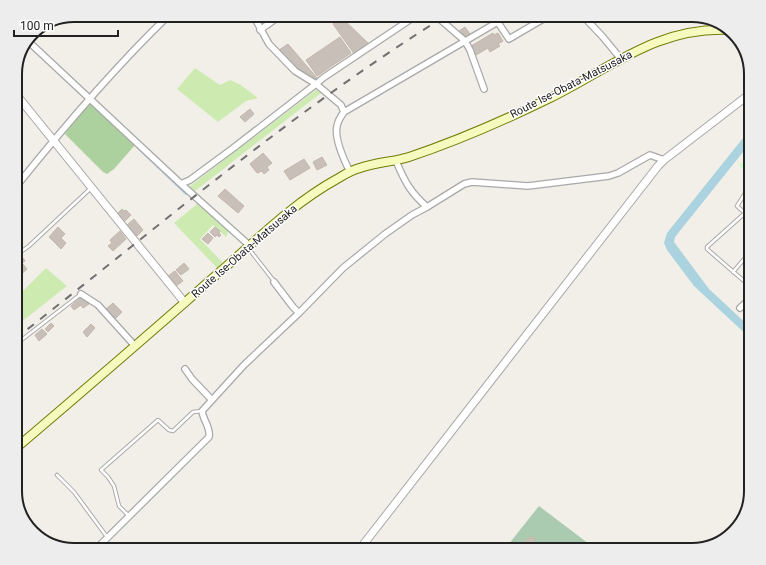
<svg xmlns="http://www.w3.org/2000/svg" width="766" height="565" viewBox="0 0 766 565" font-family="Roboto,sans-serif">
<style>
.grass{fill:#cdebb0}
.forest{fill:#add19e}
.cemetery{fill:#aacbaf}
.park{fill:#c8facc}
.water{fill:#aad3df}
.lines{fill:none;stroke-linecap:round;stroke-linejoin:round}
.stream{stroke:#aad3df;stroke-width:2}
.building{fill:#c7bfb8;stroke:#c4b6ab}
.service-casing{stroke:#a9a9a9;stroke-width:4.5}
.minor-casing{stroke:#a9a9a9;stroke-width:8}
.tertiary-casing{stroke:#a9a9a9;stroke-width:9}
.secondary-casing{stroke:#707d05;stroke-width:10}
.service{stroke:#fff;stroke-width:2.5}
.minor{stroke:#fff;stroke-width:5.5}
.tertiary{stroke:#fff;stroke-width:7}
.secondary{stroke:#f7fabf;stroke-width:8}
.rail{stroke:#707070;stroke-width:2;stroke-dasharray:8 8;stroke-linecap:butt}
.labels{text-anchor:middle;stroke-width:3;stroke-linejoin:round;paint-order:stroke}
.street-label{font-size:11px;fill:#222;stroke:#fff}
.rim{fill:none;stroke:#222;stroke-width:2}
</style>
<rect width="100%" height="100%" fill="#f2efe9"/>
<path class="grass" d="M195,68L220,85L230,80L241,85L258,98L246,101L218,122L177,89Z
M316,90L321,93L195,191L190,189V186Z
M197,204L229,230L226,237L213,225L200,239L222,262L218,269L174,223Z
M46,268L67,286L15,327V284L23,291Z"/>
<path class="forest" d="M89,102L135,145L114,169L107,174L103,172L65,134Z"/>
<path class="cemetery" d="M539,506L597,550H504Z"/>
<path class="park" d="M751,151V174L739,166Z"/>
<path class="water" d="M751,128V142L675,237L674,242L709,289L751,328V339L694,286L667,250L664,243L667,233Z"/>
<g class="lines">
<path class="stream" d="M138,148L186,194"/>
</g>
<path class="building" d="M340,16L370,45L355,55L333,24Z
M465,27L470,34L464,38L459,31Z
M493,33L494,35L498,33L503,41L498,44L500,46L490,52L488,48L476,55L471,46Z
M340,37L351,53L317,76L306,60Z
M288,44L317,78L315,80L296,68L279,50Z
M250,109L254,114L245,122L240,117Z
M263,153L272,163L267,167L269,170L264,174L262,171L257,173L250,164Z
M322,157L327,165L317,170L313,162Z
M304,159L310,168L290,180L284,171Z
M225,189L244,206L238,213L218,196Z
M122,209L124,211L126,210L131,215L124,222L117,214Z
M134,219L143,230L137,236L127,225Z
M58,227L65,234L61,238L66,243L61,249L49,237Z
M215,227L220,231L219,233L221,235L219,237L217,235L215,237L210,232Z
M120,231L126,239L113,251L108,246L112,243L110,240Z
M208,233L213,238L208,244L202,239Z
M23,258L25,261L22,263L27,269L16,279L15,265Z
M184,263L189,269L181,275L176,270Z
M175,271L183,281L176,286L168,276Z
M82,296L89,304L83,308L81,305L74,310L71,306Z
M113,303L122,312L115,319L106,309Z
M51,323L54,326L48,332L45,329Z
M91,324L95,328L87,337L83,332Z
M42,329L47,334L39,341L35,335Z
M532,536L539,548L536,550H531L525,541Z"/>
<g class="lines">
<defs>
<path id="service" d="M588,21L595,15
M751,184L737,206L745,213L707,247V249L751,287
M249,249L274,281
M15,256L29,246L91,188
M733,272L751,251
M15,345L81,294
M57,475L74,492L107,537
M129,516L119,506L114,486L108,477L101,470L158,420L169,430L173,431L193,412L202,411"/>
<path id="minor" d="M253,15L269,44L295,71L316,84L341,105L344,112C341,116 338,121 337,126C334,139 344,160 350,172
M435,15L465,41L470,50L484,89
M582,15L602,36L621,59
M260,30L281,15
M29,42L181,184L249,245
M344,112L496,23L499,24L509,39L550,15
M396,161C405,182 410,192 427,207
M181,184L190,180L232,149L316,84L323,78L417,15
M15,188C63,128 113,69 169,15
M274,282L293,307L299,313
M81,294L98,305L135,346
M740,308L751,298
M185,369L192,379L212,400
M95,550L209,437C211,428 203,420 202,411L244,365L299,313L343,268L385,234L412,215L427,207L464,184L472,182L528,186L609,176L618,173L650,155L664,160"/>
<path id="tertiary" d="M742,45L747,58
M15,93L185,303
M359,550L658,166L664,160L751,93"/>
<path id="secondary" d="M15,449C82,392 148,335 214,277C254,243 290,205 337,179C344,175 351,170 360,168C376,162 393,162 409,157C457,141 505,120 550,98C611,68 658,26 730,30"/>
</defs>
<use href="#service" class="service-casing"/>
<use href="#minor" class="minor-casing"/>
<use href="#tertiary" class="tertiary-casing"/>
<use href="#secondary" class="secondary-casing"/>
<use href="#service" class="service"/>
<use href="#minor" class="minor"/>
<use href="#tertiary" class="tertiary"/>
<use href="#secondary" class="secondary"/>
<path class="rail" d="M15,339C157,228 294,110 447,15"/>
</g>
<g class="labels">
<g class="street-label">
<text transform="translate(571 84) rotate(-27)" y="4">Route Ise-Obata-Matsusaka</text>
<text transform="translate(244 251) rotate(-41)" y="4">Route Ise-Obata-Matsusaka</text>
</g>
</g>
<path d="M0 0H766V565H0ZM74 22H692A52 52 0 0 1 744 74V491A52 52 0 0 1 692 543H74A52 52 0 0 1 22 491V74A52 52 0 0 1 74 22Z" fill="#ededed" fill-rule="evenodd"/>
<path class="rim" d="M74 22H692A52 52 0 0 1 744 74V491A52 52 0 0 1 692 543H74A52 52 0 0 1 22 491V74A52 52 0 0 1 74 22Z"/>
<path d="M14 30v6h104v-6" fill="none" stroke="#222222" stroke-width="2"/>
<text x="20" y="30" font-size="12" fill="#222222" stroke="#ffffff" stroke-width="3" paint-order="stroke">100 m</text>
</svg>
